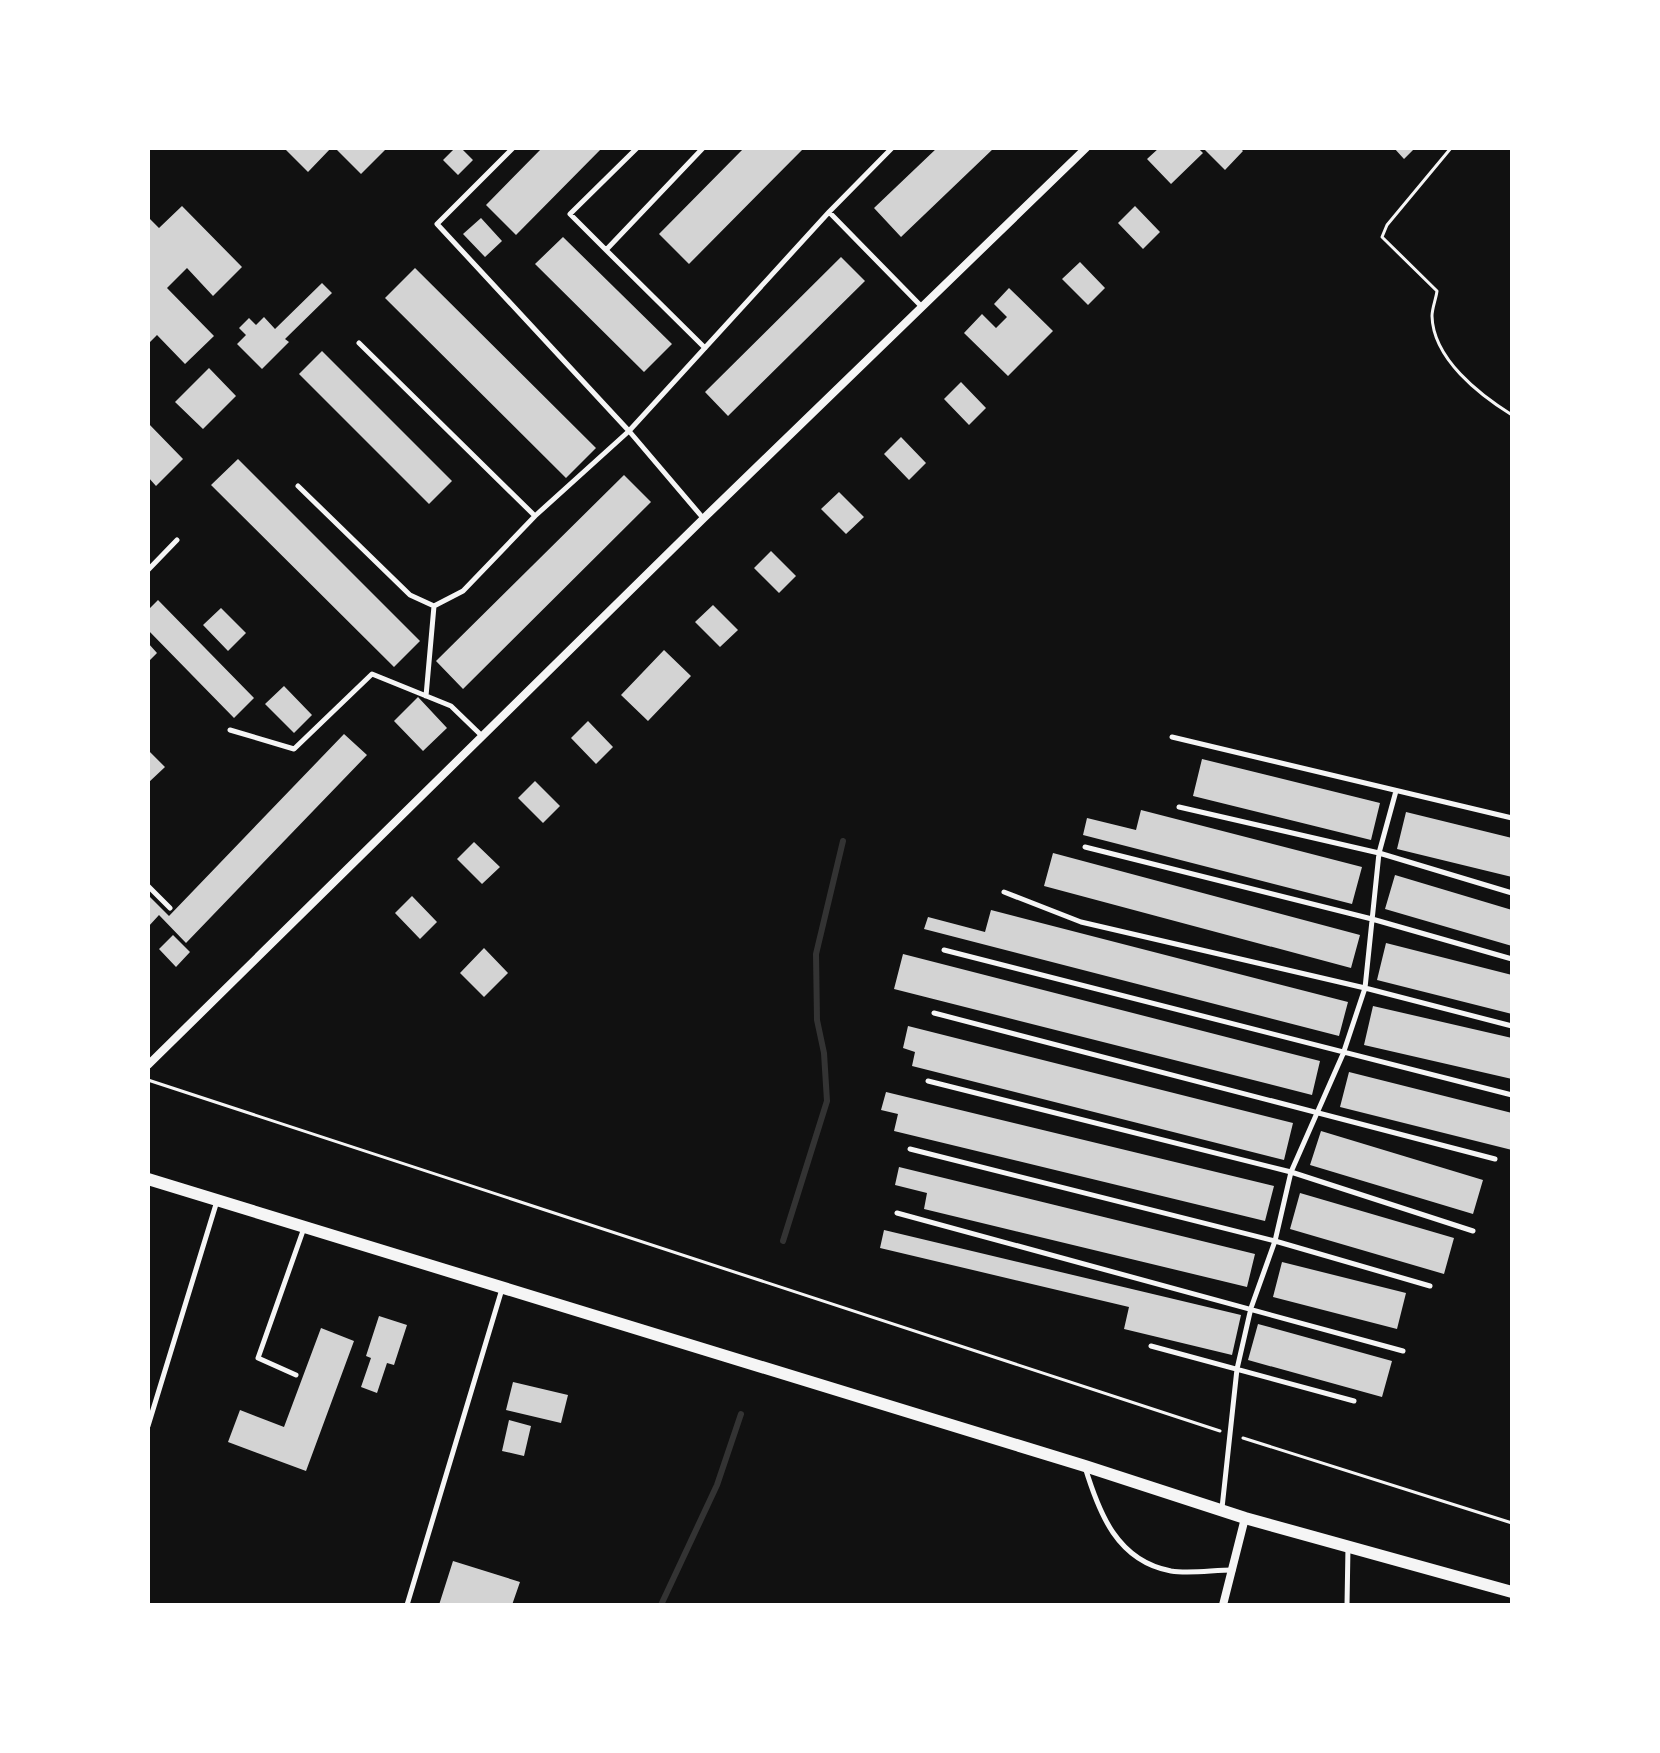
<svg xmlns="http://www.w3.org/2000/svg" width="1660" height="1753" viewBox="0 0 1660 1753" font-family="'Fira Sans',sans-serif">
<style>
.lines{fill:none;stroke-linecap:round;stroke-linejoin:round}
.stream{stroke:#333;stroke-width:6}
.building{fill:#d3d3d3}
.path{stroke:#f5f5f5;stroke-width:3}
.service{stroke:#f5f5f5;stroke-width:5}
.minor{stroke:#f5f5f5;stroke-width:8}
.tertiary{stroke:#f5f5f5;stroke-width:12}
</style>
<rect width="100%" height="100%" fill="#111"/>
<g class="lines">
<path class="stream" d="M783,1241L827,1101L824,1053L817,1020L816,954L843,841
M661,1605L717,1485L741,1414"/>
</g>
<path class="building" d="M284,148H331L308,172Z
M335,148H387L361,174Z
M455,148H461L473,160L458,175L443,160Z
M542,148H602L516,235L486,205Z
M744,148H804L689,264L659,234Z
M937,148H994L901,237L874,208Z
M1159,148H1198L1203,153L1171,184L1147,159Z
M1203,148H1240L1243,151L1225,170Z
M1394,148H1415L1404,159Z
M182,206L242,267L213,296L187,268L167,288L214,336L185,364L157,335L148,344V217L159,228Z
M1135,206L1160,232L1143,249L1118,223Z
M481,218L502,241L485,257L463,234Z
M563,237L672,344L644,372L535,264Z
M841,257L865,281L728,416L705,392Z
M1080,262L1105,288L1088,305L1062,279Z
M415,268L596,448L566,478L385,298Z
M322,283L332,293L285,339L289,342L262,369L237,344L246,335L239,328L249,318L256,325L264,317L275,329Z
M1009,288L1053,331L1008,376L964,333L982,314L996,328L1007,317L994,304Z
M322,351L452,481L429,504L299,374Z
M209,368L236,396L203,429L175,402Z
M961,382L986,408L969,425L944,399Z
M148,423L183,459L156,486L148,477Z
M901,437L926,463L909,480L884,454Z
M238,459L420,641L394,667L211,485Z
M624,475L651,502L463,689L436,661Z
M839,492L864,517L846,534L821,509Z
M771,551L796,576L779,593L754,568Z
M158,600L254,698L234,718L148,630V610Z
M713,605L738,630L720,647L695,622Z
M221,608L246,633L228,651L203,625Z
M148,643L157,653L148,662Z
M664,650L691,676L648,721L621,695Z
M284,686L312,715L294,733L265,704Z
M418,697L447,728L423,751L394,721Z
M588,721L613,747L596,764L571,738Z
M344,734L367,755L186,943L159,915L148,927V895L169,916Z
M148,750L165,767L148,783Z
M1202,759L1380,803L1371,840L1193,796Z
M535,781L560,806L543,823L518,798Z
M1141,810L1362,867L1352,904L1083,835L1087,818L1136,830Z
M1406,812L1512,838V877L1397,849Z
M474,842L500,867L482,884L457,859Z
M1053,853L1360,935L1351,968L1044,886Z
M1395,875L1512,910V946L1385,909Z
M412,896L437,922L420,939L395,913Z
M991,910L1348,1002L1339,1036L924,929L928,917L985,932Z
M173,935L190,952L176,967L159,949Z
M1386,943L1512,975V1014L1377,980Z
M484,948L508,973L484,997L460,973Z
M903,954L1320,1061L1312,1095L894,989Z
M1373,1006L1512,1038V1079L1364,1045Z
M908,1026L1293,1123L1284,1160L912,1066L915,1052L903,1048Z
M1349,1072L1512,1113V1150L1340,1107Z
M886,1092L1274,1186L1265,1221L894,1131L898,1114L881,1110Z
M1321,1131L1483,1180L1473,1214L1310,1165Z
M899,1167L1255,1254L1247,1287L924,1209L927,1193L895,1185Z
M1300,1193L1454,1238L1444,1274L1290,1229Z
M884,1230L1241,1315L1232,1355L1124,1329L1129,1307L880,1248Z
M1282,1262L1406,1293L1397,1329L1273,1297Z
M379,1316L407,1325L394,1365L387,1363L377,1393L361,1387L371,1358L366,1356Z
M1258,1324L1392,1361L1382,1397L1248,1360Z
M321,1328L354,1341L306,1471L228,1442L240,1410L284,1427Z
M513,1382L568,1395L561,1423L506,1410Z
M509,1420L531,1426L524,1456L502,1451Z
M453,1561L520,1582L512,1605H439Z"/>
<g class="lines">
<path class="path" d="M1451,148L1387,225L1382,237L1437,291C1436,299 1432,308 1432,316C1433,359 1480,395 1512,415
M148,1080L1220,1431
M1243,1438L1512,1523"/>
<path class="service" d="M513,148L437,224L629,431L703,518
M703,148L606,250L705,348
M829,212L892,148
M606,250L570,214L637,148
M298,486L410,595L434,606L463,591L535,516L359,343
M535,516L629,431L829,212L922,307
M148,570L177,540
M426,696L434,606
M230,730L294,749L372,674L451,706L482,736
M1172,737L1512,818
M1179,807L1379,853L1512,893
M1085,847L1372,919L1512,959
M148,886L170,908
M1004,892L1081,922L1365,988L1512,1026
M944,950L1512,1095
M934,1013L1495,1159
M928,1081L1291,1172L1473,1231
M910,1149L1275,1241L1430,1286
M897,1213L1403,1351
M1151,1346L1354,1401
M296,1375L258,1358L304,1228
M148,1426L217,1201
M1085,1467C1099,1513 1117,1561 1171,1571C1190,1574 1213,1570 1233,1570
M1222,1508L1237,1369L1251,1308L1275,1241L1291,1172L1343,1054L1365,988L1379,853L1396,791
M407,1605L502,1289
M1347,1605L1348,1547"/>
<path class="minor" d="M148,1065L704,518L1086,148
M1223,1605L1245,1518"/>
<path class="tertiary" d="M148,1179L1085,1466L1245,1518L1512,1592"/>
</g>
<rect width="1660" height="1753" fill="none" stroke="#ffffff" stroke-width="300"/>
</svg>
